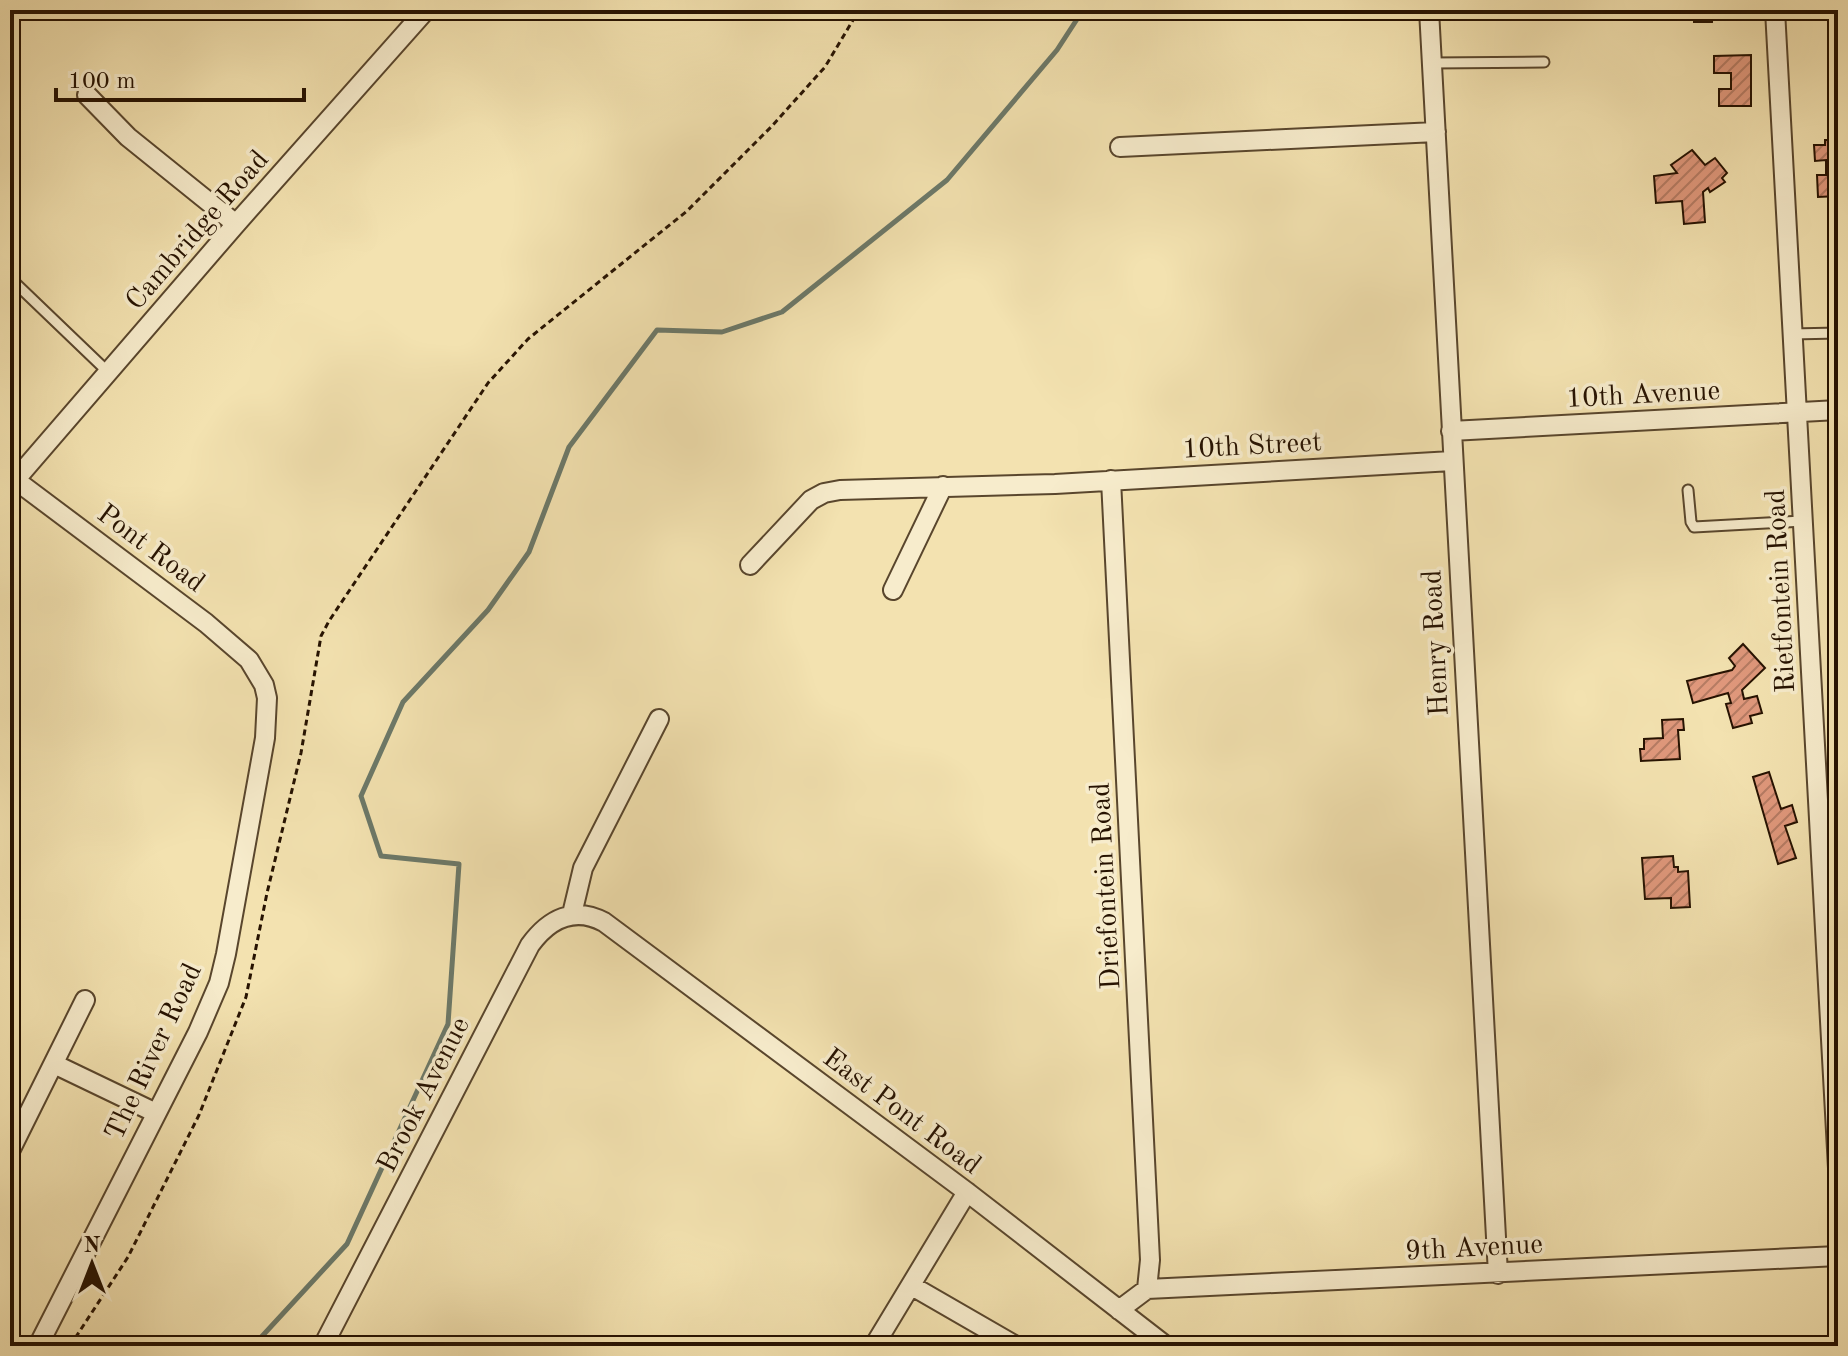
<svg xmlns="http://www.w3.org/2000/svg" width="1848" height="1356" viewBox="0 0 1848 1356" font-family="'Old Standard TT',serif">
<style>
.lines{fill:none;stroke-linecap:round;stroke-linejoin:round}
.stream{stroke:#6c7969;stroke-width:5}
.building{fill:url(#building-hatch);stroke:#261201;stroke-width:2}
.service-casing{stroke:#59462d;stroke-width:13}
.minor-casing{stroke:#59462d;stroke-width:22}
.path{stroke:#261201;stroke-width:3;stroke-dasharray:6 4;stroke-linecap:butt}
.service{stroke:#f7eccc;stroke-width:9}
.minor{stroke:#f7eccc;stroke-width:18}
.labels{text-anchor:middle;stroke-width:7;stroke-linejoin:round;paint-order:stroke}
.street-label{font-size:28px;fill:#261201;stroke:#f7eccc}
</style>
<defs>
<pattern id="building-hatch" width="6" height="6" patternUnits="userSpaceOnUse" patternTransform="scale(2)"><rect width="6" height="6" fill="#e0987c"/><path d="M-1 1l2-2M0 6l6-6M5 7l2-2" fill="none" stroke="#b57b63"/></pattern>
</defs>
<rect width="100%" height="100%" fill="#f3e2b0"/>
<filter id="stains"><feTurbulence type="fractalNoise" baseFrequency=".0025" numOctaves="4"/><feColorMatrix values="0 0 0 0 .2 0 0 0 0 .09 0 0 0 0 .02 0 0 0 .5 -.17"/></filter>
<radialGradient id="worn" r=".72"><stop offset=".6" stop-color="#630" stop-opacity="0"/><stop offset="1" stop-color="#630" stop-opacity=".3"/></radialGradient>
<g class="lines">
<path class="stream" d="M253,1346L347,1244L448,1024L459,864L381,856L361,796L403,702L488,610L529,552L569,447L657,330L722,332L782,312L947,180L1057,50L1083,10"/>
</g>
<path class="building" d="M1690,10H1713L1712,22H1694V11Z
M1751,55V106H1719V89H1731V73H1714V56Z
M1825,140H1836V144H1838V196L1818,197L1817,175H1826V160L1815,161L1814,145H1825Z
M1692,150L1705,165L1715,158L1727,173L1722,178L1725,182L1710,192L1708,188L1703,192L1705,222L1684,224L1682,201L1656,203L1654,176L1677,173L1671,165Z
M1838,523V569L1829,525Z
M1743,644L1765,668L1742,690L1744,699L1757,696L1762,713L1750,716L1752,723L1733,728L1726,704L1731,703L1728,693L1693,703L1687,681L1732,670L1735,666L1729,658Z
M1683,719L1684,730H1678L1680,759L1641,761L1640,749H1644V739L1663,738L1662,720Z
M1769,772L1781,809L1792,805L1797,822L1785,826L1796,858L1778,864L1753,777Z
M1673,856L1674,867H1678V872L1688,871L1690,907L1671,908V898L1645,899L1642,858Z"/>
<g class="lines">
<defs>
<path id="service" d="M1432,63L1544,62
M10,278L108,372
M1792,334L1838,333
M1688,490L1691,522L1694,527L1803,521"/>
<path id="minor" d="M1429,10L1498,1274
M1775,10L1838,1168
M87,95L128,137L236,224
M1120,147L1436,132
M1451,431L1838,410
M10,476L206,623L249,660L264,685L267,698L265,738L226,954L219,983L198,1032L38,1346
M1111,480L1150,1260L1147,1289
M10,486L236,224L426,10
M750,565L811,500L824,493L840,490L1055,484L1452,461
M893,590L943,486
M572,914L583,868L659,719
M54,1064L156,1113
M10,1151L85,1000
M912,1286L1016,1346
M1119,1310L1147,1289L1838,1256
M323,1346L530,945C549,919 574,906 604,922L967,1192L1166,1346
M874,1346L967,1192"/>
</defs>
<use href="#service" class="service-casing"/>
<use href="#minor" class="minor-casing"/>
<path class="path" d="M70,1346L128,1257L199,1115L246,997L267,893L301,753L321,636L329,621L488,383L528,339L687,211L771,127L825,67L859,10"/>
<use href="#service" class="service"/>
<use href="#minor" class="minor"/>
</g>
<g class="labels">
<g class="street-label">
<text transform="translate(196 229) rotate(-49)" y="10">Cambridge Road</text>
<text transform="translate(1643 393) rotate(-3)" y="10">10th Avenue</text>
<text transform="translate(1252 444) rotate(-3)" y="10">10th Street</text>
<text transform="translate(152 547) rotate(37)" y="10">Pont Road</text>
<text transform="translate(1779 591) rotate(-93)" y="10">Rietfontein Road</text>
<text transform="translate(1434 643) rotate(-93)" y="10">Henry Road</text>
<text transform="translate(1104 886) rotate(-93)" y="10">Driefontein Road</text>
<text transform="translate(152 1051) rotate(-65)" y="10">The River Road</text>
<text transform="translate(422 1094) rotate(-63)" y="10">Brook Avenue</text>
<text transform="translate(903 1110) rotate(37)" y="10">East Pont Road</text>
<text transform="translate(1474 1246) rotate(-3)" y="10">9th Avenue</text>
</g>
</g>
<rect width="1848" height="1356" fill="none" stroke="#f3e2b0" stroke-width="40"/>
<rect x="12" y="12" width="1824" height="1332" fill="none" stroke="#261201" stroke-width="4"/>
<rect x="20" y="20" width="1808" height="1316" fill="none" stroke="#261201" stroke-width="2"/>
<g transform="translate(92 1264)" stroke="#f7eccc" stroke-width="6" paint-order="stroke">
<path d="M0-6L14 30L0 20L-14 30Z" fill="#261201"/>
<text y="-12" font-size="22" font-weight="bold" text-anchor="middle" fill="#261201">N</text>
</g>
<path d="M56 88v12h248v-12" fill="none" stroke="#261201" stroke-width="4"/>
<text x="68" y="88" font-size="24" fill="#261201" stroke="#f7eccc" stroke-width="6" paint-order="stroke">100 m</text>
<rect width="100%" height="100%" filter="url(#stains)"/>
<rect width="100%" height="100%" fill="url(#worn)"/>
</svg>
